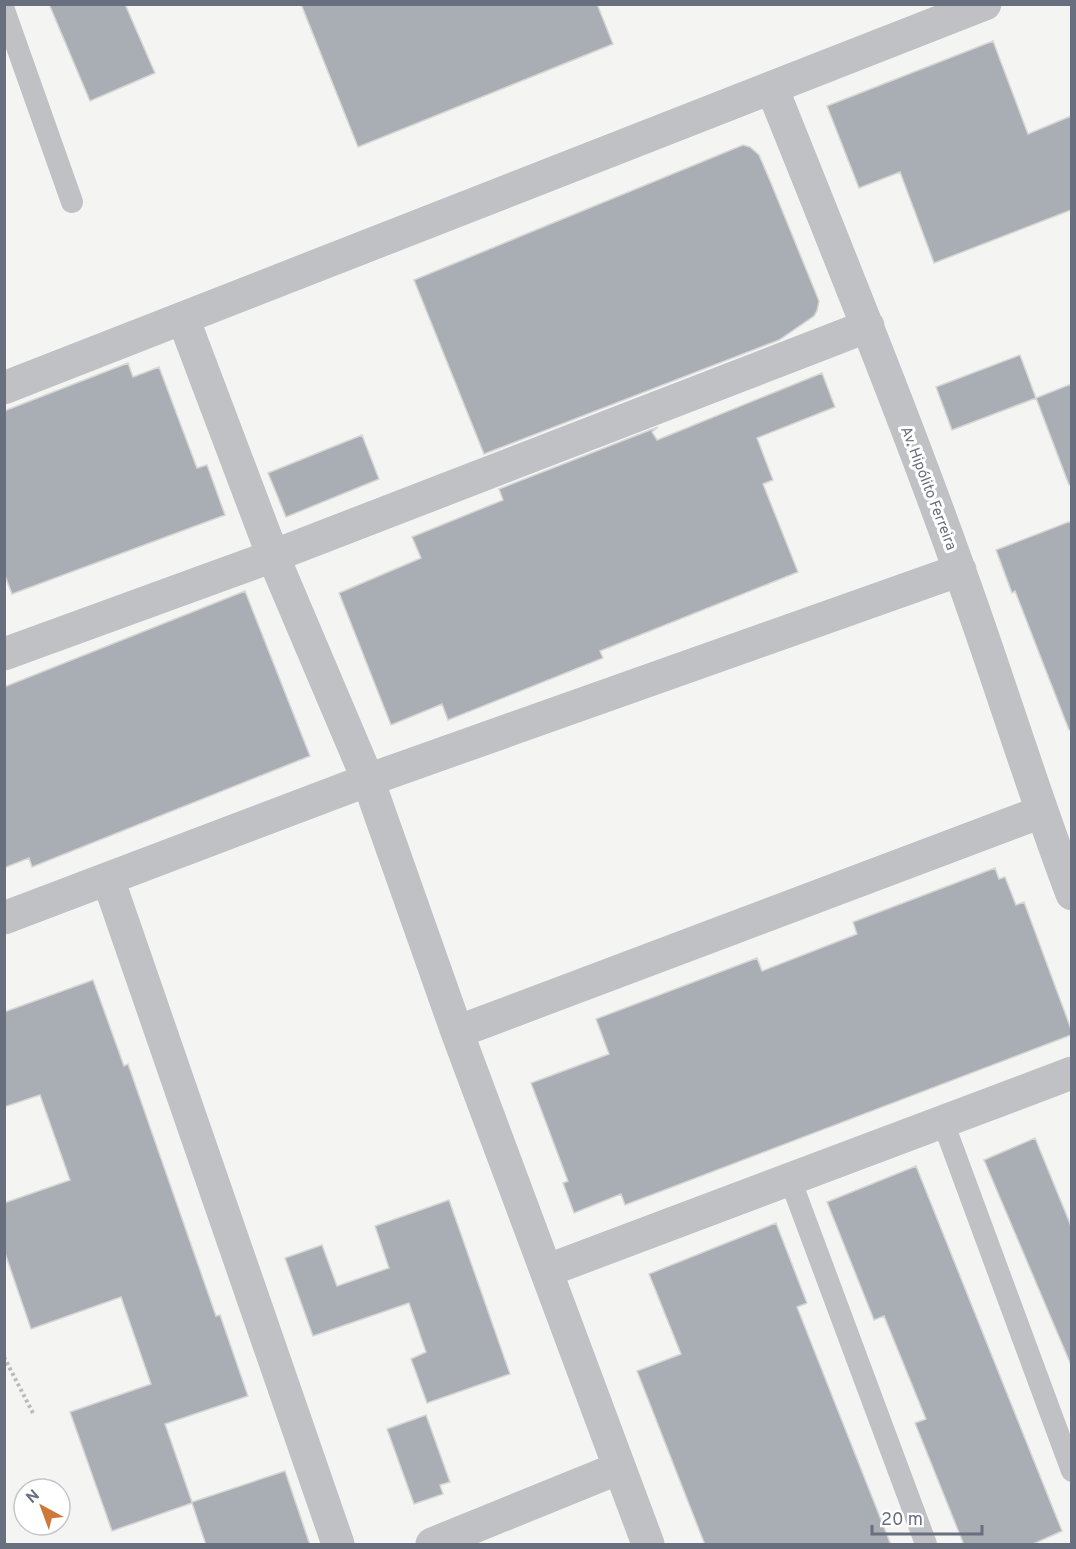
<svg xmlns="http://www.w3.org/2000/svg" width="1076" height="1549" viewBox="0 0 1076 1549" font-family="Overpass,sans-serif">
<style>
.building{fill:#a9adb4;stroke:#d6d6d5;stroke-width:1.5}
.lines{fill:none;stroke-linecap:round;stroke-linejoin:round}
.path{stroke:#b9bbbd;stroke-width:4;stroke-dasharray:3 3;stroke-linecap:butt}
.lane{stroke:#bfc1c5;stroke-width:22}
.street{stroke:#bfc1c5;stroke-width:33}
.labels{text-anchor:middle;stroke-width:6;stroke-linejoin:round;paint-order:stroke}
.street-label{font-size:15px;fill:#68707f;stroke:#fff}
</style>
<rect width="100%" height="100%" fill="#f4f5f2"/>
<path class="building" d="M49,4H125L155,73L90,101Z
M301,4H597L613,44L358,147Z
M993,41L1028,134L1071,116V210L934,263L900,172L859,188L827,106Z
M743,145L750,147L759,155L771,183L819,301L817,311L814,316L779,340L484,454L414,280Z
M1020,355L1036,398L1071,384V485H1069L1036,398L952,430L936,387Z
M128,363L133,377L159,367L197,468L207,465L225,515L12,594L4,573V411Z
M822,373L835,407L757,438L773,480L763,484L798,572L600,651L603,658L448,720L442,704L391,725L339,593L421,558L412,537L503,500L499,489L658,427L652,432L657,440Z
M362,435L379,479L286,517L268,473Z
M1071,521V730H1069L1015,591L1012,593L996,550Z
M245,591L310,756L32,867L29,858L4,868V687Z
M995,868L999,879L1005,877L1016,905L1024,902L1071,1029V1035L625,1205L621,1194L574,1213L563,1183L568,1181L531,1083L609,1054L596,1019L757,958L762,971L857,934L853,922Z
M93,980L124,1066L128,1064L216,1316L220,1315L248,1396L165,1424L192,1502L285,1471L310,1545H206L192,1503L112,1531L70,1412L151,1384L121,1297L31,1329L4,1250V1203L70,1180L40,1095L4,1107V1012Z
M1035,1138L1071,1226V1365L984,1160Z
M916,1166L1062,1531L1031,1545H964L915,1423L926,1419L884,1316L874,1320L827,1202Z
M449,1200L510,1374L427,1403L411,1359L426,1352L409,1303L313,1336L285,1258L322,1245L337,1286L389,1268L375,1226Z
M776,1223L807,1303L797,1307L891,1545H705L637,1371L681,1354L649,1274Z
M426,1415L450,1482L440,1485L443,1494L414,1504L387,1429Z"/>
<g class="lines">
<path class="path" d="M4,1357L34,1415"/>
<path class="lane" d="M4,10L72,202
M943,1122L1072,1471
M790,1179L926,1544"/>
<path class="street" d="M772,88C836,248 901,407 959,569C998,676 1031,786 1072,894
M183,318L273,556L368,780L457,1032L648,1544
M4,388L985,4
M4,654L273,556L868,326
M108,879L338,1544
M4,918L368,780L960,570
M457,1032L1041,812
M546,1271L1072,1073
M432,1544L619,1468"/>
</g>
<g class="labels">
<g class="street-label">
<text transform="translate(929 488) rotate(69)" y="5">Av. Hipólito Ferreira</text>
</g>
</g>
<rect width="1076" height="1549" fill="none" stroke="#68707f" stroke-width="12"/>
<g transform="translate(42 1507) rotate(319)"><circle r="28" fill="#ffffff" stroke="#c3c6cc" stroke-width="1.5"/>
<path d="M0-4.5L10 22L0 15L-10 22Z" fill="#ce793a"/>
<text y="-9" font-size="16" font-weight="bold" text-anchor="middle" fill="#68707f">N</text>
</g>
<path d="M872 1525v9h110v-9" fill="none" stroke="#68707f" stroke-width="3"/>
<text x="881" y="1525" font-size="18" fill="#68707f" stroke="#ffffff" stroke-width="4.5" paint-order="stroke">20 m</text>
</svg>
